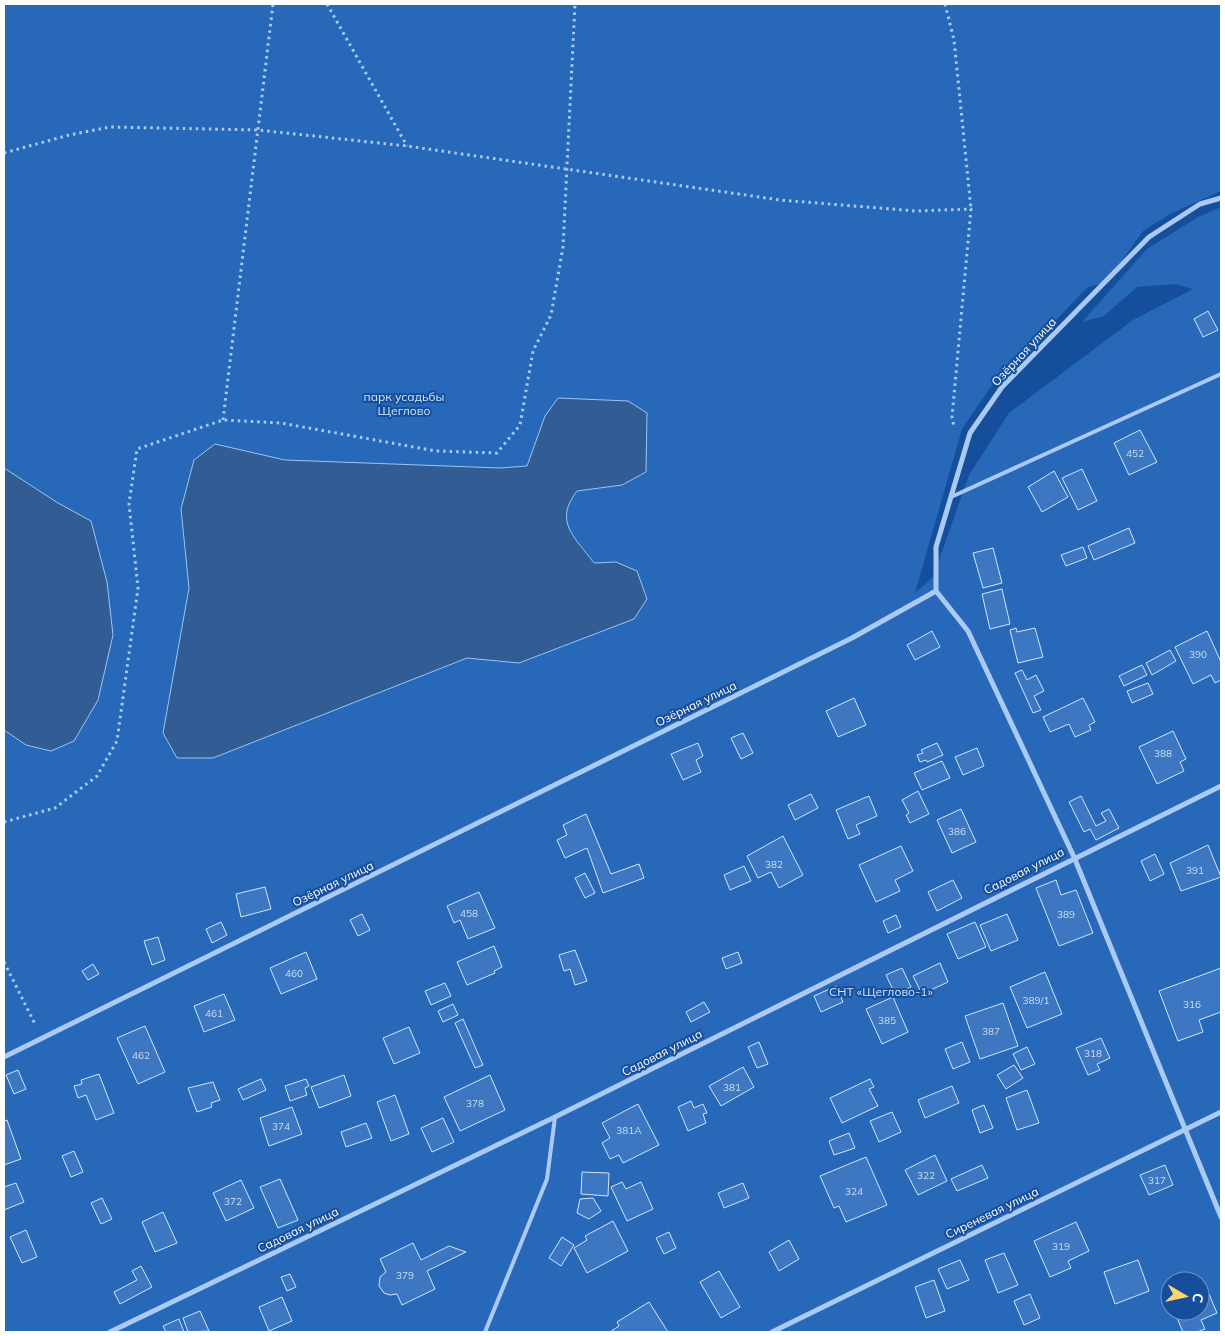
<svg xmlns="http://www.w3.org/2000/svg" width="1225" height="1336" viewBox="0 0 1225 1336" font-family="Mulish,sans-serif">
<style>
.green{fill:#2868b9;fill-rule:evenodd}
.water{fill:#325c94;stroke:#9cc5f5}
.building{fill:#3d77c2;stroke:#d2e5fd}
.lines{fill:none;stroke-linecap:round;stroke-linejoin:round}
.path{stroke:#aacaf3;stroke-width:3;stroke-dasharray:2.5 4;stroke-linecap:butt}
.service{stroke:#aacaf3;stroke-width:4}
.minor{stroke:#aacaf3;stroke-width:5}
.labels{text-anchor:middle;stroke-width:4;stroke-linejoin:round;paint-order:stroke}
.number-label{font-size:10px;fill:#ceddf0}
.street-label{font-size:12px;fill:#fff;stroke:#154e9b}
.park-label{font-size:12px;fill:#d2e5fd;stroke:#154e9b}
</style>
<rect width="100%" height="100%" fill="#154e9b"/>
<path class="green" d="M4,4H1221V191L1170,214L1143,231L1106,283L1088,287L990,388L962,429L915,593L933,577L969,475L1009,413L1133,320L1193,289L1176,284L1137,287L1104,316L1082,322L1147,249L1198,217L1221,207V1332H4ZM1170,1281H1200V1311H1170Z"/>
<path class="water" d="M558,398L628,401L647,413L646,472L622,485L577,491C553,522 575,537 594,563L616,562L637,571L647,599L634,619L519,663L467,658L213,758H177L163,733L189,588L181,509L194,460L215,444L285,460L500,468L527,466L545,416Z
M4,468L58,503L91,521L107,582L113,635L98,700L74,741L51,751L26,745L4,730Z"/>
<path class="building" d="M1208,311L1218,330L1203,337L1194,319Z
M1140,430L1157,462L1129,475L1114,443Z
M1082,469L1097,501L1078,510L1062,478Z
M1054,471L1068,497L1042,512L1028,487Z
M1129,528L1135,543L1094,560L1088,546Z
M1083,547L1087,558L1066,566L1061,555Z
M993,548L1002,583L983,588L973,553Z
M1002,589L1010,624L990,629L982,594Z
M1016,628L1017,632L1035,628L1043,657L1018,663L1010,630Z
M932,631L940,647L915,660L907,645Z
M1207,631L1221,662V680L1215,683L1211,675L1193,684L1175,647Z
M1170,650L1176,661L1152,675L1146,663Z
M1142,665L1147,675L1124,686L1119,676Z
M1022,670L1027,680L1036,675L1044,691L1034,696L1041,710L1033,713L1015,673Z
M1148,683L1153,694L1132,703L1127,691Z
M854,698L866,725L838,737L826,711Z
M1083,698L1095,722L1089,725L1091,730L1075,737L1069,724L1050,732L1043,717Z
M1173,731L1186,759L1180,762L1184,771L1157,784L1139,747Z
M743,733L753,753L741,759L731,738Z
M698,743L703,756L696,760L701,772L683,780L671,754Z
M937,743L943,755L927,762L926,760L920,762L917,755L923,753L921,750Z
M977,748L984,766L963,775L955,757Z
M942,761L950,778L922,790L914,773Z
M918,791L929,814L910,823L906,815L909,813L902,800Z
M811,794L818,808L795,820L788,805Z
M869,796L877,816L856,825L860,834L848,839L836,810Z
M1081,796L1096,826L1106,821L1101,813L1109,809L1119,828L1096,840L1090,829L1084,832L1069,802Z
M961,809L976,842L952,853L937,820Z
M586,814L611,874L639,864L644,878L603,893L587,848L565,858L557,840L567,835L563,825Z
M783,836L803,875L779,888L771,872L758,878L747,856Z
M1208,845L1221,877L1181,891L1170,863Z
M901,846L913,871L895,880L900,891L876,902L859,865Z
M1155,854L1164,874L1150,881L1141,861Z
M744,866L751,881L730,890L724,875Z
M585,873L595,893L585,898L575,878Z
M953,880L962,898L937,911L928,892Z
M1056,880L1061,895L1076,890L1093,933L1059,946L1036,888Z
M265,887L271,909L241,917L236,894Z
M479,892L495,928L468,939L460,920L454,923L447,906Z
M362,914L370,930L358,936L350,920Z
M1007,914L1018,940L991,951L980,925Z
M896,915L901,927L888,933L883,921Z
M221,922L227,935L212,943L206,929Z
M975,922L986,947L958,959L947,934Z
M158,937L165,960L152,965L144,941Z
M494,946L502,967L494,971L495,973L467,985L457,962Z
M575,950L587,981L575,985L570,969L564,971L559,955Z
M306,952L317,979L281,994L270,968Z
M738,952L742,963L726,969L722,958Z
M940,963L948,982L922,994L913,976Z
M93,964L99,974L88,980L82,971Z
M902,968L911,987L895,994L886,975Z
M1221,968V1012L1199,1020L1203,1032L1178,1041L1159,991Z
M1045,972L1062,1014L1027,1028L1010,987Z
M445,983L451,996L431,1005L425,991Z
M836,986L843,1002L821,1012L814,996Z
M224,994L235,1020L204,1032L194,1006Z
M893,997L908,1032L882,1044L866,1009Z
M704,1002L710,1012L691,1022L686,1012Z
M1003,1003L1018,1046L980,1059L965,1016Z
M453,1004L458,1015L443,1022L438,1011Z
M463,1019L483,1065L475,1068L455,1023Z
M145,1026L165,1072L138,1084L117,1038Z
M409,1027L420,1053L394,1064L383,1038Z
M1101,1038L1110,1058L1097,1064L1100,1070L1088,1075L1076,1048Z
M759,1042L768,1064L757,1068L748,1047Z
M962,1042L970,1062L953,1069L945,1049Z
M1027,1047L1035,1064L1021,1070L1013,1054Z
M1014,1065L1023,1078L1006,1089L997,1075Z
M743,1067L754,1087L721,1106L709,1086Z
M18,1070L26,1089L14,1094L6,1075Z
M99,1074L114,1113L96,1120L86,1095L78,1098L74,1086L82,1084L81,1080Z
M344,1075L351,1096L319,1108L311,1087Z
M490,1075L505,1110L460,1131L444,1097Z
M261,1079L266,1090L243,1100L238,1089Z
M306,1079L309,1086L305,1088L307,1095L290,1101L285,1086Z
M870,1079L874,1087L869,1089L878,1106L842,1123L830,1098Z
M213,1082L220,1100L211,1103L212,1107L197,1112L188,1088Z
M952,1086L959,1103L925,1118L918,1100Z
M1027,1090L1039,1123L1017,1130L1006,1098Z
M395,1095L409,1134L391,1141L377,1102Z
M691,1101L694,1108L703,1104L707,1113L703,1114L706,1123L688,1131L678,1107Z
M638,1104L659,1145L623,1163L619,1155L610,1159L602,1143L610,1138L602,1123Z
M984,1105L993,1128L980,1133L972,1110Z
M292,1107L302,1134L269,1146L260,1118Z
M892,1112L901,1132L879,1142L870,1121Z
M443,1118L454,1142L432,1152L421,1128Z
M7,1120L21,1159L4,1165V1121Z
M366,1123L372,1138L346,1147L341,1132Z
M849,1133L855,1148L834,1155L829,1141Z
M74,1151L83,1172L71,1177L62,1156Z
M935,1155L947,1181L918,1195L905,1170Z
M866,1157L887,1205L846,1222L839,1206L834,1208L820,1176Z
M982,1165L988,1178L957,1191L951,1179Z
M1165,1165L1173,1185L1149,1195L1140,1175Z
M582,1172L609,1173L608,1196L581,1194Z
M280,1179L298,1220L278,1228L260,1187Z
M241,1180L254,1208L226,1221L213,1193Z
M622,1182L626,1189L641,1182L653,1209L627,1221L611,1187Z
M16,1183L24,1202L4,1210V1187Z
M743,1183L749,1198L724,1208L718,1193Z
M102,1198L112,1219L101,1224L91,1203Z
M593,1198L601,1211L589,1219L577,1213L580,1199Z
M163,1212L177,1243L155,1252L142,1222Z
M613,1221L628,1251L587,1273L574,1248L587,1240L585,1236Z
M1076,1222L1089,1251L1068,1261L1071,1268L1050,1277L1034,1241Z
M26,1230L37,1257L22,1263L10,1237Z
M669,1232L676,1248L664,1254L656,1238Z
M562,1237L574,1245L561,1266L549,1258Z
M789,1240L799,1259L779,1271L769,1252Z
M413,1243L421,1260L449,1246L466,1252L427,1271L435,1289L402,1305L397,1294L390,1295L384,1293L379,1286L380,1277L386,1272L380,1259Z
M1004,1253L1018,1285L998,1293L985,1260Z
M960,1260L969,1280L947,1289L938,1269Z
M1138,1260L1149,1291L1115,1304L1104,1272Z
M141,1266L152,1287L120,1304L114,1292L137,1280L132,1271Z
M719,1271L740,1307L721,1318L700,1282Z
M290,1274L296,1287L287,1291L281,1277Z
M934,1280L945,1311L926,1318L915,1287Z
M1200,1287L1205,1296L1209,1294L1217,1313L1201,1320L1205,1329L1197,1332H1183L1174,1311H1200Z
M1030,1294L1040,1318L1024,1325L1014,1301Z
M282,1297L292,1321L269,1331L259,1307Z
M649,1302L668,1332H610L619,1326L617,1322Z
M200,1311L209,1331L188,1332L183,1318Z
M179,1319L184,1332H166L163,1326Z"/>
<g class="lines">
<path class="path" d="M327,4L407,146
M945,4L954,40L971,209
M4,153L69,135L110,127L258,130L407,146L780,200L916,211L971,209L952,417L954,427
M223,420L273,4
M4,822L55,808L97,776L117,741L138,588L129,504L137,449L223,420L281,423L436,451L497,453L520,425L533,351L551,315L563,247L575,4
M4,962L35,1024"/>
<path class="service" d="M951,497L1221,374
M485,1332L547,1179L555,1117"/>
<path class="minor" d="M936,591L968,631L1074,857L1221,1217
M4,1057L852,638L936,591V547L970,433L1002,387L1149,237L1200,204L1221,198
M110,1332L555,1117L1221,786
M772,1332L1221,1112"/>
</g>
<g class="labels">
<g class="number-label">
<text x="1135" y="457">452</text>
<text x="1198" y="658">390</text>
<text x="1163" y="757">388</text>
<text x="957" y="835">386</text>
<text x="774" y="868">382</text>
<text x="1195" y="874">391</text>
<text x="469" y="917">458</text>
<text x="1066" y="918">389</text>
<text x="294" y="977">460</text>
<text x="1036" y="1004">389/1</text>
<text x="1192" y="1008">316</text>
<text x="214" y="1017">461</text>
<text x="887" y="1024">385</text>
<text x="991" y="1035">387</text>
<text x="1093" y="1057">318</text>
<text x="141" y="1059">462</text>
<text x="732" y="1091">381</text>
<text x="475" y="1107">378</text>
<text x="281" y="1130">374</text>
<text x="629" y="1134">381А</text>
<text x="926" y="1179">322</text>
<text x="1157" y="1184">317</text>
<text x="854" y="1195">324</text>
<text x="233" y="1205">372</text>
<text x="1061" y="1250">319</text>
<text x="405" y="1279">379</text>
</g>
<g class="street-label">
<text transform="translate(1024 352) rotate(-47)" y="4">Озёрная улица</text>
<text transform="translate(696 704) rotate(-26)" y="4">Озёрная улица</text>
<text transform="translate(1024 871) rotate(-27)" y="4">Садовая улица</text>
<text transform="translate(333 884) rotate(-26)" y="4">Озёрная улица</text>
<text transform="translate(662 1053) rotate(-27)" y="4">Садовая улица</text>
<text transform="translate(992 1213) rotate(-26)" y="4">Сиреневая улица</text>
<text transform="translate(298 1230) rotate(-26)" y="4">Садовая улица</text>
</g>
<g class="park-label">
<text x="404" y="401">парк усадьбы<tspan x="404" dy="14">Щеглово</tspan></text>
<text x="881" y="996">СНТ «Щеглово-1»</text>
</g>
</g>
<rect width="1225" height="1336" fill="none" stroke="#ffffff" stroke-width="10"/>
<g transform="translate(1185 1296) rotate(99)"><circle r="24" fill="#154e9b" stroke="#7395c3"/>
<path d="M0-4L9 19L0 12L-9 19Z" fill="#ffd66c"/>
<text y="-8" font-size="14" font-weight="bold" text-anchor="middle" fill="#ffffff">С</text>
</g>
</svg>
